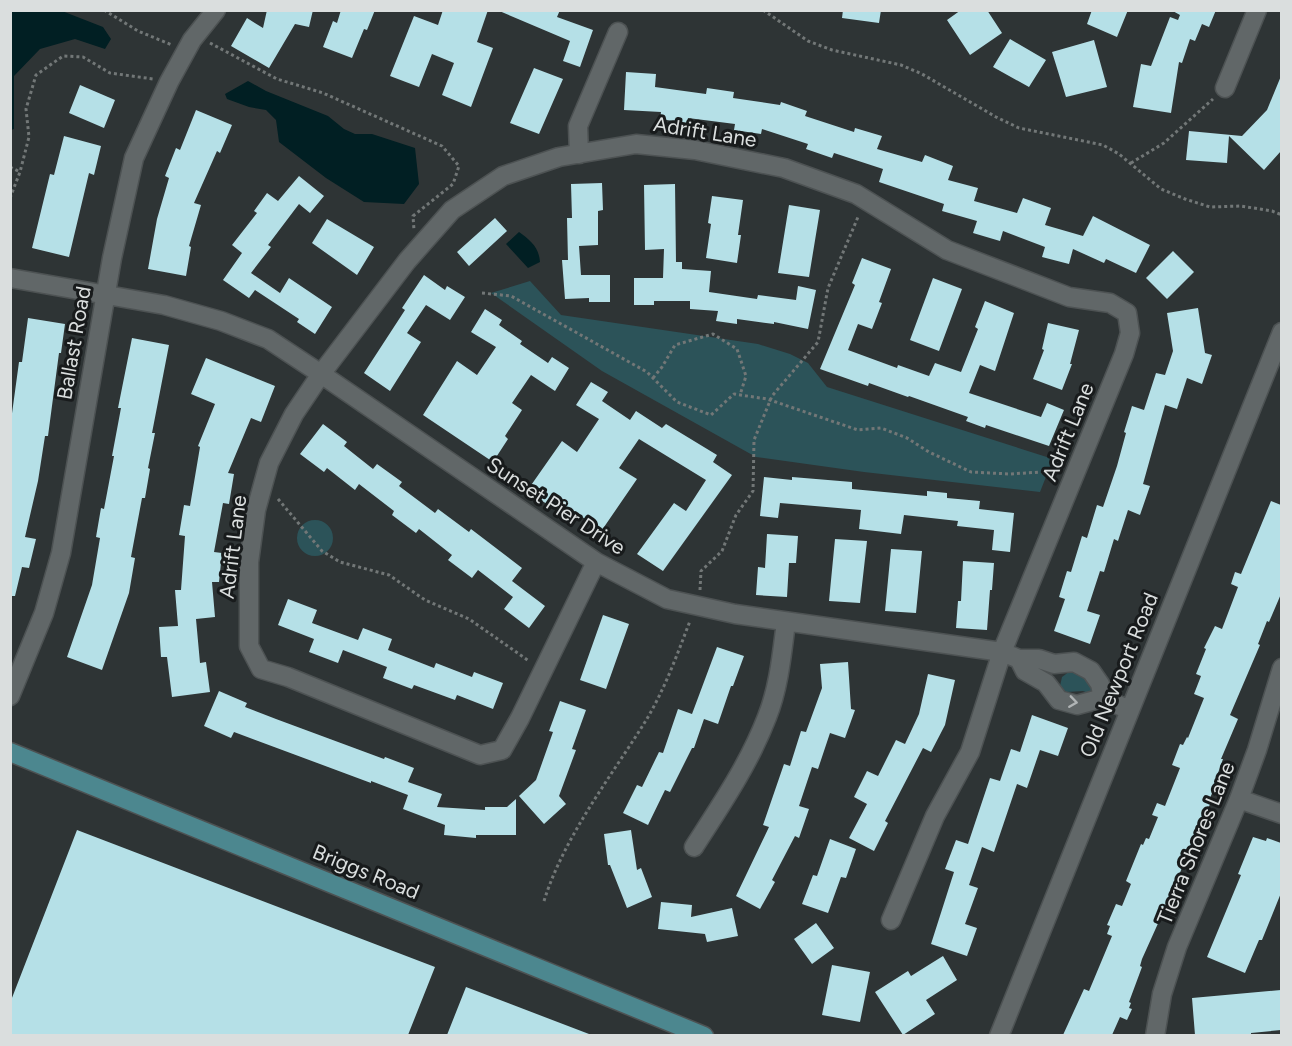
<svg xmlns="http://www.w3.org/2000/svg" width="1292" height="1046" viewBox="0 0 1292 1046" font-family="Figtree,sans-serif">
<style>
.green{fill:#2c5359}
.water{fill:#011f23}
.building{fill:#b5e0e7}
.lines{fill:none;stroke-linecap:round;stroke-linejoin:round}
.minor-casing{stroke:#4d5253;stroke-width:21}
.major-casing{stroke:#4d5253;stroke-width:21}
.path{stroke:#727777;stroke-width:3;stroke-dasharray:3 3;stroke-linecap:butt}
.minor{stroke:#616768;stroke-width:18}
.major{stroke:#4c878f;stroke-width:18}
.oneway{stroke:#b0b4b5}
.labels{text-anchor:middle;stroke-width:6;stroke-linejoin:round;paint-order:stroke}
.street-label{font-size:21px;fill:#dadede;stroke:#181b1c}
</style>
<rect width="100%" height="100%" fill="#2e3435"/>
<path class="green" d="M530,281L561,315L758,344L790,354L808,363L827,387L1053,459L1040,492L864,472L756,457L602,371L491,293Z
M297 538a18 18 0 1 1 36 0a18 18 0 1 1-36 0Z
M1070,671L1079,673L1096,690L1093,695L1083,691L1066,692L1060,686L1062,677Z"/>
<path class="water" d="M11,10L62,11L103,27L111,39L105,49L75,39L40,49L14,76V129L11,130Z
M248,81L266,91L328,116L344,129L355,134H372L415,148L419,184L404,204L364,202L326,178L279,142L276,120L266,110L249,107L227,99L225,94Z
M519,232C530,240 539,247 540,262L528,268L506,244Z"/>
<path class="building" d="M267,10H313L309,27L295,24L269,68L231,46L247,18L263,28Z
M341,10H375L367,30L364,29L352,58L323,47L333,21L337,23Z
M443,10H488L477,42L493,48L471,107L442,95L454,63L432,54L419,87L390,76L414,16L438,25Z
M497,10H560L557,17L593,30L580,67L563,61L570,41Z
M843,10H881L879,23L842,18Z
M961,10H987L1002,33L970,55L947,20Z
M1092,10H1128L1117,37L1087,24Z
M1171,10H1216L1209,27L1202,24L1195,41L1190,39L1182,63L1179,62L1171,113L1133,107L1141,64L1151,66L1170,17L1178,20L1180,15Z
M1010,39L1046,60L1029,87L993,67Z
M1094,40L1107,87L1066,97L1052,52Z
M534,68L563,79L539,134L510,123Z
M626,72L656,74L655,87L706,94L707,88L734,92L733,98L780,105L781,102L807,111L805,116L854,132L855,128L882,136L877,149L922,162L925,155L953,166L948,180L978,188L974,201L1017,213L1023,198L1051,208L1045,225L1083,236L1093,216L1150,245L1136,273L1106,259L1104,263L1073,249L1069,264L1042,257L1045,247L1003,231L1000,241L973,233L977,221L942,211L944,204L879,182L883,169L834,153L832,158L806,149L808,144L762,129L761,134L734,130L735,124L688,118L687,123L660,119L661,112L624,110Z
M1281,76V151L1264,170L1229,136L1227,163L1186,160L1189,131L1242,136L1267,110Z
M80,85L115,100L104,128L69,113Z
M196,110L232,125L220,153L217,151L194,203L201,205L189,246L191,247L186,276L148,269L157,219L169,178L165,176L176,148L180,150Z
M64,136L101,146L94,175L89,173L69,257L32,248L50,174L54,175Z
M299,176L324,196L310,213L299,204L268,245L271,247L251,273L280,293L289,278L332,307L315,334L297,322L299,319L255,290L249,298L223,280L242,253L232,245L257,213L254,211L267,193L278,201Z
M602,183L603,210L598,211V245L579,246L581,275H610V302H589V298L565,299L562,260H568L567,218H572L571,184Z
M675,184L676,262H682V269L711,271L709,292L757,299L758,295L796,300L798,286L816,290L808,329L774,322V324L737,319V324L716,321L718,311L690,309V301H654V305H634V278H663L664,249L645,250L644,185Z
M712,196L743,200L738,235H741L737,263L706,258L711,224L708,223Z
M789,205L820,210L809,277L778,273Z
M495,218L507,231L469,266L457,252Z
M327,219L374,247L357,275L312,243Z
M1173,251L1194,272L1167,299L1146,278Z
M862,258L891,269L879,302L882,303L872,329L858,324L848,350L897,368L898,365L929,376L935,363L961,372L978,329L975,327L985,301L1014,313L995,371L980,365L969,393L1041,417L1047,403L1064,410L1049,446L986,425L985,428L966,421L968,417L909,396L908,397L869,383L868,386L820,369L855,285L852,283Z
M424,275L445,290L447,286L465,297L450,320L426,305L407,333L421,342L390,391L364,373L405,310L402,308Z
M933,278L962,289L939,351L910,340Z
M1198,308L1205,353L1212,355L1202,384L1187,378L1177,409L1165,405L1143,484L1150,486L1140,515L1128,510L1118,541L1114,539L1104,572L1100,571L1087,611L1100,615L1090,644L1054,631L1065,599L1059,597L1067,571L1071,572L1082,536L1087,538L1097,505L1103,507L1117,466L1126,433L1124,432L1132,406L1144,410L1156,373L1165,375L1173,351L1167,313Z
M485,309L502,320L499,325L522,341L520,344L548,363L552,357L569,368L555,391L531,375L512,403L522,410L505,436L508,439L493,462L423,415L457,361L477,375L496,347L471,332Z
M28,318L65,324L61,353H59L48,436H45L38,481L25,537L36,539L29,568L22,567L15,596H10V428L19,362H22Z
M1048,323L1079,330L1070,364H1072L1062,390L1033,379L1044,350L1042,349Z
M132,338L169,345L152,433H155L148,468L150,469L145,498H142L131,557L135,558L129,593L102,670L67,657L92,585L100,538L96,537L101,508L104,509L114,456H112L121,408H118Z
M206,358L275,386L261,422L251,418L228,473L234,474L229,504L223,503L214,552L222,553L219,582H212L215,617L196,619L200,663L206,662L210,692L172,697L167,657H161L159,627L178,626L175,590H181L185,536L179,535L184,505L190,506L200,447L198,446L215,404L191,394Z
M591,382L608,392L602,401L630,420L636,411L662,428L666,424L717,455L713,462L732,475L663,571L637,554L674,503L686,511L706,480L639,439L619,468L637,479L602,530L558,501L553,508L527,491L562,441L577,452L599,419L576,405Z
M323,424L347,442L344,446L373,469L377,464L402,482L399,486L435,513L438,509L469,532L471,529L522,568L512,581L545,606L529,628L504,609L513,597L478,570L472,578L448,560L452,555L419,529L416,533L392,515L394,511L359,484L355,490L327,468L324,472L300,454Z
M764,477L792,480V477L852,482V489L927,496V491L947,493V498L980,501L979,509L1014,513L1010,552L992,550L994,530L957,526L958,521L904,515L901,534L859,529L861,510L780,503L778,518L760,516Z
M1271,501L1281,505V594L1269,622L1267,621L1258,644L1260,645L1230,715L1238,719L1221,759H1223L1218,773L1220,774L1208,803L1210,804L1203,822L1204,823L1200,834L1196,832L1174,888L1177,889L1172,900L1169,899L1142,959L1140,966L1142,967L1129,1002L1131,1003L1129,1008L1132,1009L1127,1020L1120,1017L1112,1035H1063L1084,989L1089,991L1112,936L1107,934L1110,926L1107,925L1116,904L1122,906L1131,884L1126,881L1141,844L1143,845L1146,838L1149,839L1158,817L1152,815L1157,803L1165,806L1180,768L1172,765L1180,744L1183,745L1187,737L1188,738L1204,698L1194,694L1201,676L1196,674L1206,649L1204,648L1215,626L1222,629L1238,587L1231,584L1235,572L1241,574Z
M767,534L798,536L796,563H789L787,597L756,595L758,567L765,568Z
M835,539L867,541L860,603L829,601Z
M891,549L922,551L916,613L885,611Z
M963,561L994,563L992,590H990L987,630L956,628L958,601H961Z
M288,599L317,610L312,623L358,640L363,628L392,639L388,650L434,668L436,663L472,677L474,672L503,683L493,709L457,695L455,700L414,685L412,689L383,678L387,667L343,650L338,663L309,652L314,639L278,625Z
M603,615L629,624L606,689L580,680Z
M717,647L744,656L733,686H731L718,724L704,719L694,748H692L670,792L665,790L648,825L623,813L637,785L642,787L659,752L663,753L678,709L692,714Z
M848,662L851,709L855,710L845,738L830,733L818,769L812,767L799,806L809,809L799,838L795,836L772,880L775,882L760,909L736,896L769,827L763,825L784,764L790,766L801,731L806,732L822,688L820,664Z
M928,674L955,680L945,725L931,752L923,748L885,821L888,823L874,851L849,838L867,804L854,797L867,771L878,776L896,740L905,744L919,714Z
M219,691L247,703L245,707L276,719L384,759L385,757L414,768L408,782L442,794L437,807L485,810V807H507L516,799V835H476V838L444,835L445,825L403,809L408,795L371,781V783L234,732L231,738L204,726Z
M560,701L586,710L572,749L576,750L559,796L566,804L544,824L519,796L536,780L553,732L549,731Z
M1032,715L1068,728L1058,756L1040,750L1027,788L1017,784L994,852L982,847L969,885L978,888L965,924L977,928L967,956L931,944L954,872L945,869L956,840L968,844L990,778L1000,781L1011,749L1020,752Z
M77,830L435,967L408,1035H10V1003Z
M631,830L637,870L641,868L652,897L627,908L610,865H608L604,834Z
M1253,837L1266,841L1267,838L1281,843V893L1262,940H1259L1245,973L1207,957L1241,875L1238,874Z
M830,839L856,849L846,878L841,877L828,913L802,904L813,875L817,876Z
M661,902L692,905L691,917L732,908L738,936L707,942L705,934L658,929Z
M816,923L834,948L812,964L794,939Z
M943,956L957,980L926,1000L935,1014L903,1035L875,992L908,971L911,976Z
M832,965L870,972L860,1022L822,1015Z
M466,987L589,1034L588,1035H447Z
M1281,990V1030L1251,1033V1035H1195L1192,998Z"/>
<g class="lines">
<defs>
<path id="minor" d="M1225,88L1257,10
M579,154L578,126L618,32
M10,278L164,305L221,321L268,339L321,374L596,562L667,599L735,614L1002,652L1019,659H1039L1054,664L1074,662L1091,671L1100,684L1103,698
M596,562L520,718L502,750L480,755L288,677L261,669L249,646V562L256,510L269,463L294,414L321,374L407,261L452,210L503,176L559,157L636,144L695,150L784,168L856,194L947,250L1069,297L1110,303L1127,313L1130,333L1124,354L1002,652L970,752L935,816L891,920
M1019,659L1025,671L1046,683L1059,700L1077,705L1103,698L1129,710
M10,696L44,613L61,553L112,258L134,158L169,82L192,40L216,10
M1239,799L1282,814
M694,847C721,805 749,764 767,717C779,687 782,653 786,622
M999,1036L1282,332
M1155,1036L1162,994L1177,947L1239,799L1257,750L1282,668"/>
<path id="major" d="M10,752L704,1036"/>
</defs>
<use href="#minor" class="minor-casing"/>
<use href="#major" class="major-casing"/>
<path class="path" d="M104,10L138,31L172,45
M763,10L808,41L832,50L901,65L922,74L996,117L1019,128L1103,145L1119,154L1161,189L1185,199L1210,207L1241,206L1272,211L1282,215
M210,43L277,79L323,93L442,146L459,166L453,184L413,216L414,230
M1131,163L1164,143L1213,99
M10,167L20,172
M10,198L20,172L29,137L26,109L36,75L63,56L83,57L110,73L153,79
M482,293L511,296L647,372L677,402L711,415L734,394L767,399L858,430L881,428L907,438L929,452L971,472L1010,474L1057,471
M653,378L662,367L675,345L713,334L737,349L746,376L740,395
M278,499L322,551L340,562L389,575L425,600L469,619L529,661
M700,590L701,571L722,551L736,515L753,491L754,440L772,396L818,342L828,288L858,217
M544,901C564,837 610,778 645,722C664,691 677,655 690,621"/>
<use href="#minor" class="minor"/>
<use href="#major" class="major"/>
</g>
<defs><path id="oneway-chevron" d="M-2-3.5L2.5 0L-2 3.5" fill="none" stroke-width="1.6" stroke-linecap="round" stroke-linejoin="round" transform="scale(1.5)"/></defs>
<use class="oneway" href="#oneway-chevron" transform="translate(1073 702) rotate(8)"/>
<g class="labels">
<g class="street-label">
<text transform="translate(705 132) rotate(9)" y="7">Adrift Lane</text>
<text transform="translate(74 343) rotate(-80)" y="7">Ballast Road</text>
<text transform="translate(1068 432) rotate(-68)" y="7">Adrift Lane</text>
<text transform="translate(556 506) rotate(33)" y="7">Sunset Pier Drive</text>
<text transform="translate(233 547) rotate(-83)" y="7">Adrift Lane</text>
<text transform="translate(1119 675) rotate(-68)" y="7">Old Newport Road</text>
<text transform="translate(1196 843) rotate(-68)" y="7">Tierra Shores Lane</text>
<text transform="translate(366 872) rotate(22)" y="7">Briggs Road</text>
</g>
</g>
<rect width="1292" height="1046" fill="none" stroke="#dadede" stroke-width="24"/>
</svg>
